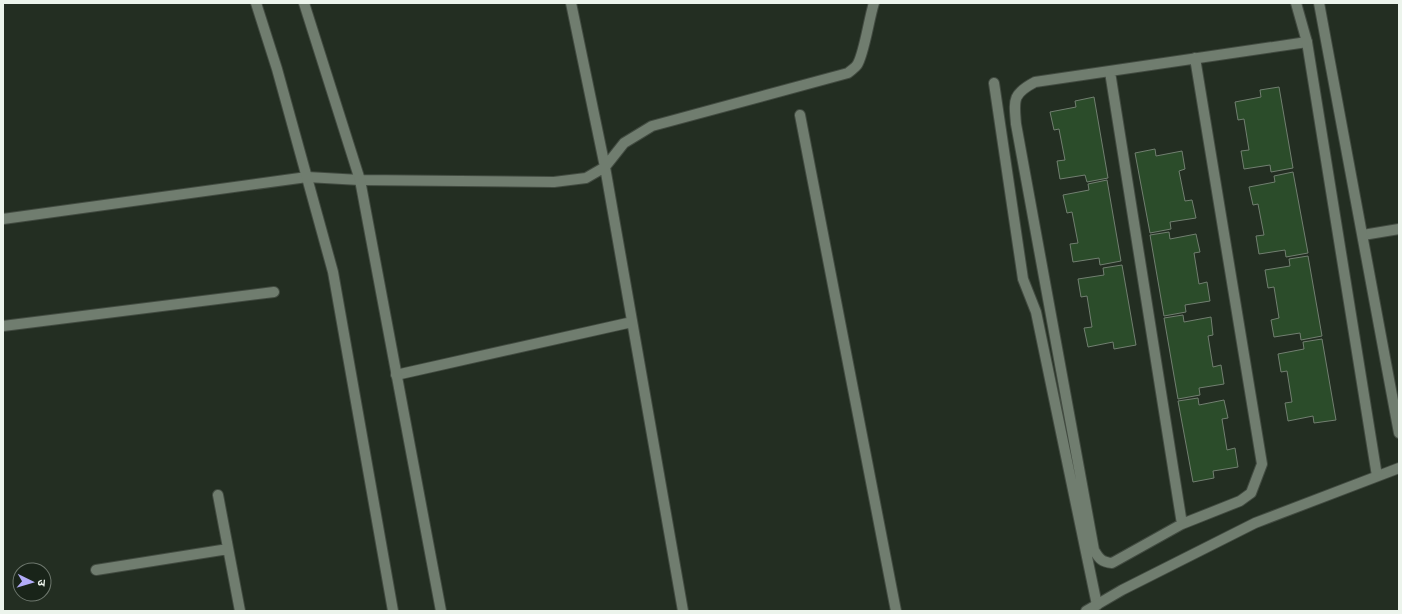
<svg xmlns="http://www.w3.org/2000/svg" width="1402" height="614" viewBox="0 0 1402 614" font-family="'Playfair Display','Noto Sans Devanagari',serif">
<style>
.building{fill:#2b4c2a;stroke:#717f70}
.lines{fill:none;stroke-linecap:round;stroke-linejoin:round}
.minor-casing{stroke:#424b41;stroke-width:12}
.tertiary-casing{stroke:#424b41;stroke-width:12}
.minor{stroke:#707d6f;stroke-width:10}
.tertiary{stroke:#707d6f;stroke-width:10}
</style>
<rect width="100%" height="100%" fill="#232e22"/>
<path class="building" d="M1279,87L1293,168L1271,172L1270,165L1244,169L1241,151L1249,150L1244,119L1238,120L1235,102L1261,97L1260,90Z
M1094,97L1108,178L1087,182L1085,175L1060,179L1057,161L1065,160L1059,129L1054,130L1050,112L1076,107L1075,101Z
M1155,149L1156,156L1182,151L1185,169L1179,171L1185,201L1192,200L1196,218L1170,222L1171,229L1150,233L1135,153Z
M1293,172L1308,253L1286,257L1285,250L1259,254L1256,236L1264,235L1258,204L1253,205L1249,187L1275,182L1274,176Z
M1107,180L1121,261L1100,265L1099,258L1073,262L1070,244L1078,243L1072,212L1067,213L1063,195L1089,190L1088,184Z
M1169,232L1170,239L1196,234L1200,252L1194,253L1199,284L1207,282L1210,301L1185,305L1186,312L1164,316L1150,235Z
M1308,256L1322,336L1301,340L1300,333L1274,337L1271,320L1279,318L1274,287L1268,288L1265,270L1290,266L1289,259Z
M1122,265L1136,345L1114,349L1113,342L1088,347L1084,328L1092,327L1087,296L1081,297L1078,279L1104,275L1103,268Z
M1183,315L1184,322L1211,317L1213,335L1208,336L1213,367L1221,365L1224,384L1199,388L1200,395L1178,399L1164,318Z
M1322,339L1336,420L1314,423L1313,416L1288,421L1285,403L1292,402L1287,371L1281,372L1278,354L1304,349L1303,342Z
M1198,398L1199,405L1224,400L1228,418L1222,419L1227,450L1235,448L1238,467L1213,471L1214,478L1193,482L1178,401Z"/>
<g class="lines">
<defs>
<path id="minor" d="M571,3L605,167L683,611
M1195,58L1262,464L1251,493L1240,501L1182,524L1112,563C1102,562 1099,559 1094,550L1016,124C1014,100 1012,94 1035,82L1307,42
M1110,72L1182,524
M994,83L1023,279L1036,312L1097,605
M800,115L896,611
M3,219L307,177L360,180L554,182L586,178L605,167L624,143L652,126L848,73C851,70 855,68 857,65C864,55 869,18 874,3
M1363,235L1399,229
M3,326L274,292
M396,375L632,322
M218,495L240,611
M96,570L228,549"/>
<path id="tertiary" d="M256,3L277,69L333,272L393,611
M304,3L360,180L441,611
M1296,3L1307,42L1377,476
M1319,3L1399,433
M1086,611L1122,590L1255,523L1399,468"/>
</defs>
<use href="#minor" class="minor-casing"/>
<use href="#tertiary" class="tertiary-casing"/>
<use href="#minor" class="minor"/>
<use href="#tertiary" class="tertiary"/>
</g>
<rect width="1402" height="614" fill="none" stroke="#ecf4ec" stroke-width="8"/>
<g transform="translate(32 582) rotate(95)"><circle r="19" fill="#192419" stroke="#6d776d"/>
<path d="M0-3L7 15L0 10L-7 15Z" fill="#b3adf9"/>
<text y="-6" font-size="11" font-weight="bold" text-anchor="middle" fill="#ecf4ec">उ</text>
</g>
</svg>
